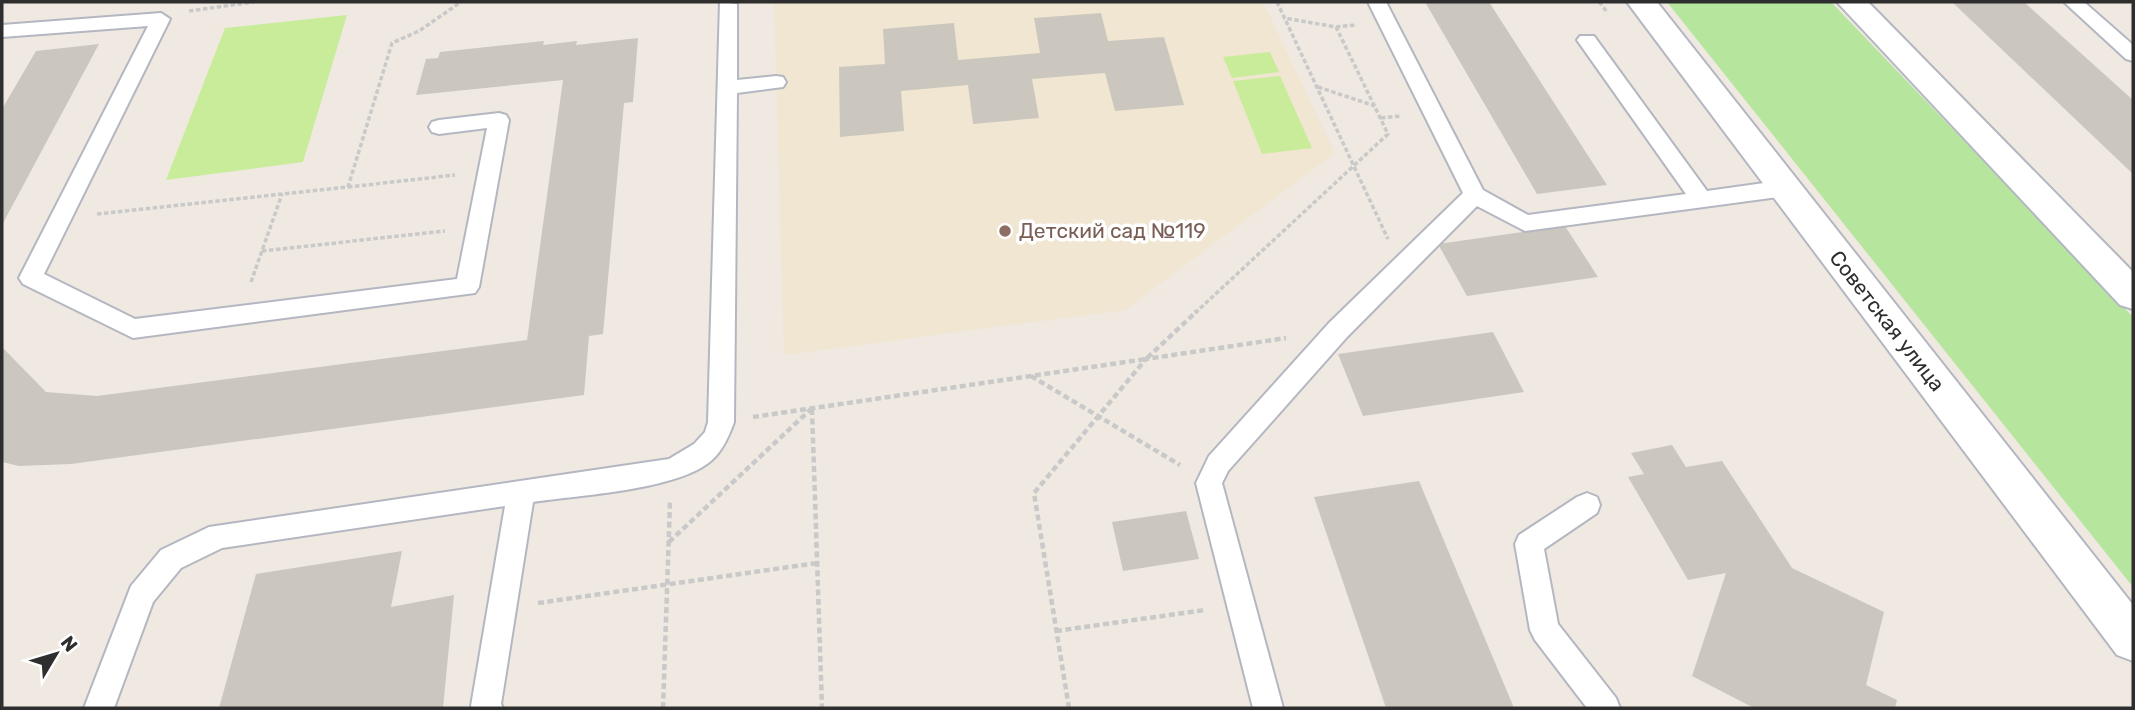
<svg xmlns="http://www.w3.org/2000/svg" width="2135" height="710" viewBox="0 0 2135 710" font-family="Rubik,sans-serif">
<style>
.education{fill:#f0e6d1}
.green{fill:#b6e59e}
.pitch{fill:#c9ec9a}
.building{fill:#cbc7bf}
.lines{fill:none;stroke-linecap:round;stroke-linejoin:round}
.lane-casing{stroke:#b4b7c1;stroke-width:4}
.secondary-casing{stroke:#b4b7c1;stroke-width:4}
.path-far1{stroke:#c9c9c9;stroke-width:3.5;stroke-dasharray:4.5 2.5;stroke-linecap:butt}
.path{stroke:#c9c9c9;stroke-width:4.5;stroke-dasharray:6 3.5;stroke-linecap:butt}
.lane{fill:#fff;fill-rule:evenodd}
.secondary{fill:#fff;fill-rule:evenodd}
.education-dot{fill:#8d6e63;stroke:#fff;stroke-width:2.5}
.labels{text-anchor:middle;stroke-width:7;stroke-linejoin:round;paint-order:stroke}
.education-label{font-size:21px;fill:#785e54;stroke:#fff;text-anchor:start}
.street-label{font-size:21px;fill:#2e2e2e;stroke:#fff}
</style>
<rect width="100%" height="100%" fill="#efe9e1"/>
<path class="education" d="M774,2H1263L1335,153L1125,310L784,355Z"/>
<path class="green" d="M1667,2H1831L2133,317V587Z"/>
<path class="pitch" d="M347,15L303,162L166,180L225,28Z
M1270,52L1279,72L1232,78L1223,57Z
M1280,76L1312,148L1262,154L1233,81Z"/>
<path class="building" d="M1425,2H1489L1607,185L1537,194Z
M1952,2H2024L2133,100V174Z
M1101,13L1108,41L1164,37L1184,105L1115,111L1105,73L1032,79L1039,118L973,124L968,85L901,91L904,131L840,137L839,67L885,64L883,29L954,23L958,60L1040,53L1034,18Z
M638,38L633,102L624,103L603,334L589,336L584,395L71,464L19,466L2,462V347L46,392L97,396L527,340L563,80L416,95L426,59L438,58L440,52L544,41L543,45L577,41L576,45Z
M99,44L2,225V109L36,51Z
M1565,226L1598,277L1467,296L1438,244Z
M1493,332L1524,392L1363,416L1338,354Z
M1672,445L1686,467L1722,461L1792,568L1884,612L1866,685L1897,700L1895,708H1754L1692,676L1726,573L1688,580L1628,477L1644,474L1631,453Z
M1419,481L1514,708H1386L1314,497Z
M1186,511L1199,559L1123,571L1112,522Z
M402,551L391,607L454,595L443,708H219L256,574Z"/>
<g class="lines">
<defs>
<path id="lane" d="M720,2L737,4V80L776,76L783,77L786,82L783,87L737,93L734,422C729,436 723,450 712,460C679,490 579,495 533,502L501,704L503,708H472L471,706L505,506L222,548L181,568L153,602L114,708H84L131,586L161,550L209,527L669,459L694,444L705,432L708,422Z
M1368,2H1386L1483,190L1528,215L1686,194L1577,40L1580,36H1594L1707,191L1785,180L1793,183L1796,188L1793,193L1785,196L1525,231L1477,206L1347,337L1228,471L1222,483L1283,708H1253L1196,483L1209,456L1329,323L1463,193Z
M2064,2H2084L2133,45V61L2126,59Z
M161,13L170,19L44,274L135,319L457,279L487,128L439,134L432,132L429,127L432,122L439,120L499,113L506,115L509,120L479,287L475,293L133,338L23,284L19,278L148,26L2,37V25Z
M1587,493L1597,497L1600,505L1597,513L1544,549L1558,624L1616,698L1620,708H1587L1535,640L1530,630L1515,544L1519,535L1577,497Z"/>
<path id="secondary" d="M1627,2H1657L2133,605V661L2117,655Z
M1837,2H1868L2133,272V309L2120,305Z"/>
</defs>
<use href="#lane" class="lane-casing"/>
<use href="#secondary" class="secondary-casing"/>
<path class="path-far1" d="M1277,2L1388,239
M1599,2L1607,12
M189,11L254,2
M1336,27L1356,25
M1318,87L1375,106
M1381,118L1401,116
M348,187L455,175
M97,214L348,187L392,43L419,31L461,2
M262,251L445,231
M251,282L282,194
M1195,313L1388,134L1336,27L1284,18"/>
<path class="path" d="M1031,376L1180,465
M812,409L822,708
M753,417L1146,359L1197,311
M669,542L811,409
M538,603L817,563
M1056,631L1205,610
M663,708L670,502
M1069,708L1034,493L1146,359L1286,338"/>
<use href="#lane" class="lane"/>
<use href="#secondary" class="secondary"/>
</g>
<circle class="education-dot" cx="1005" cy="231" r="7"/>
<g class="labels">
<g class="education-label">
<text x="1019" y="238">Детский сад №119</text>
</g>
<g class="street-label">
<text transform="translate(1887 321) rotate(52)" y="7">Советская улица</text>
</g>
</g>
<rect width="2135" height="710" fill="none" stroke="#2e2e2e" stroke-width="7"/>
<g transform="translate(56 654) rotate(52)" stroke="#ffffff" stroke-width="5" paint-order="stroke">
<path d="M0-5L12 26L0 18L-12 26Z" fill="#2e2e2e"/>
<text y="-10" font-size="19" font-weight="bold" text-anchor="middle" fill="#2e2e2e">N</text>
</g>
</svg>
